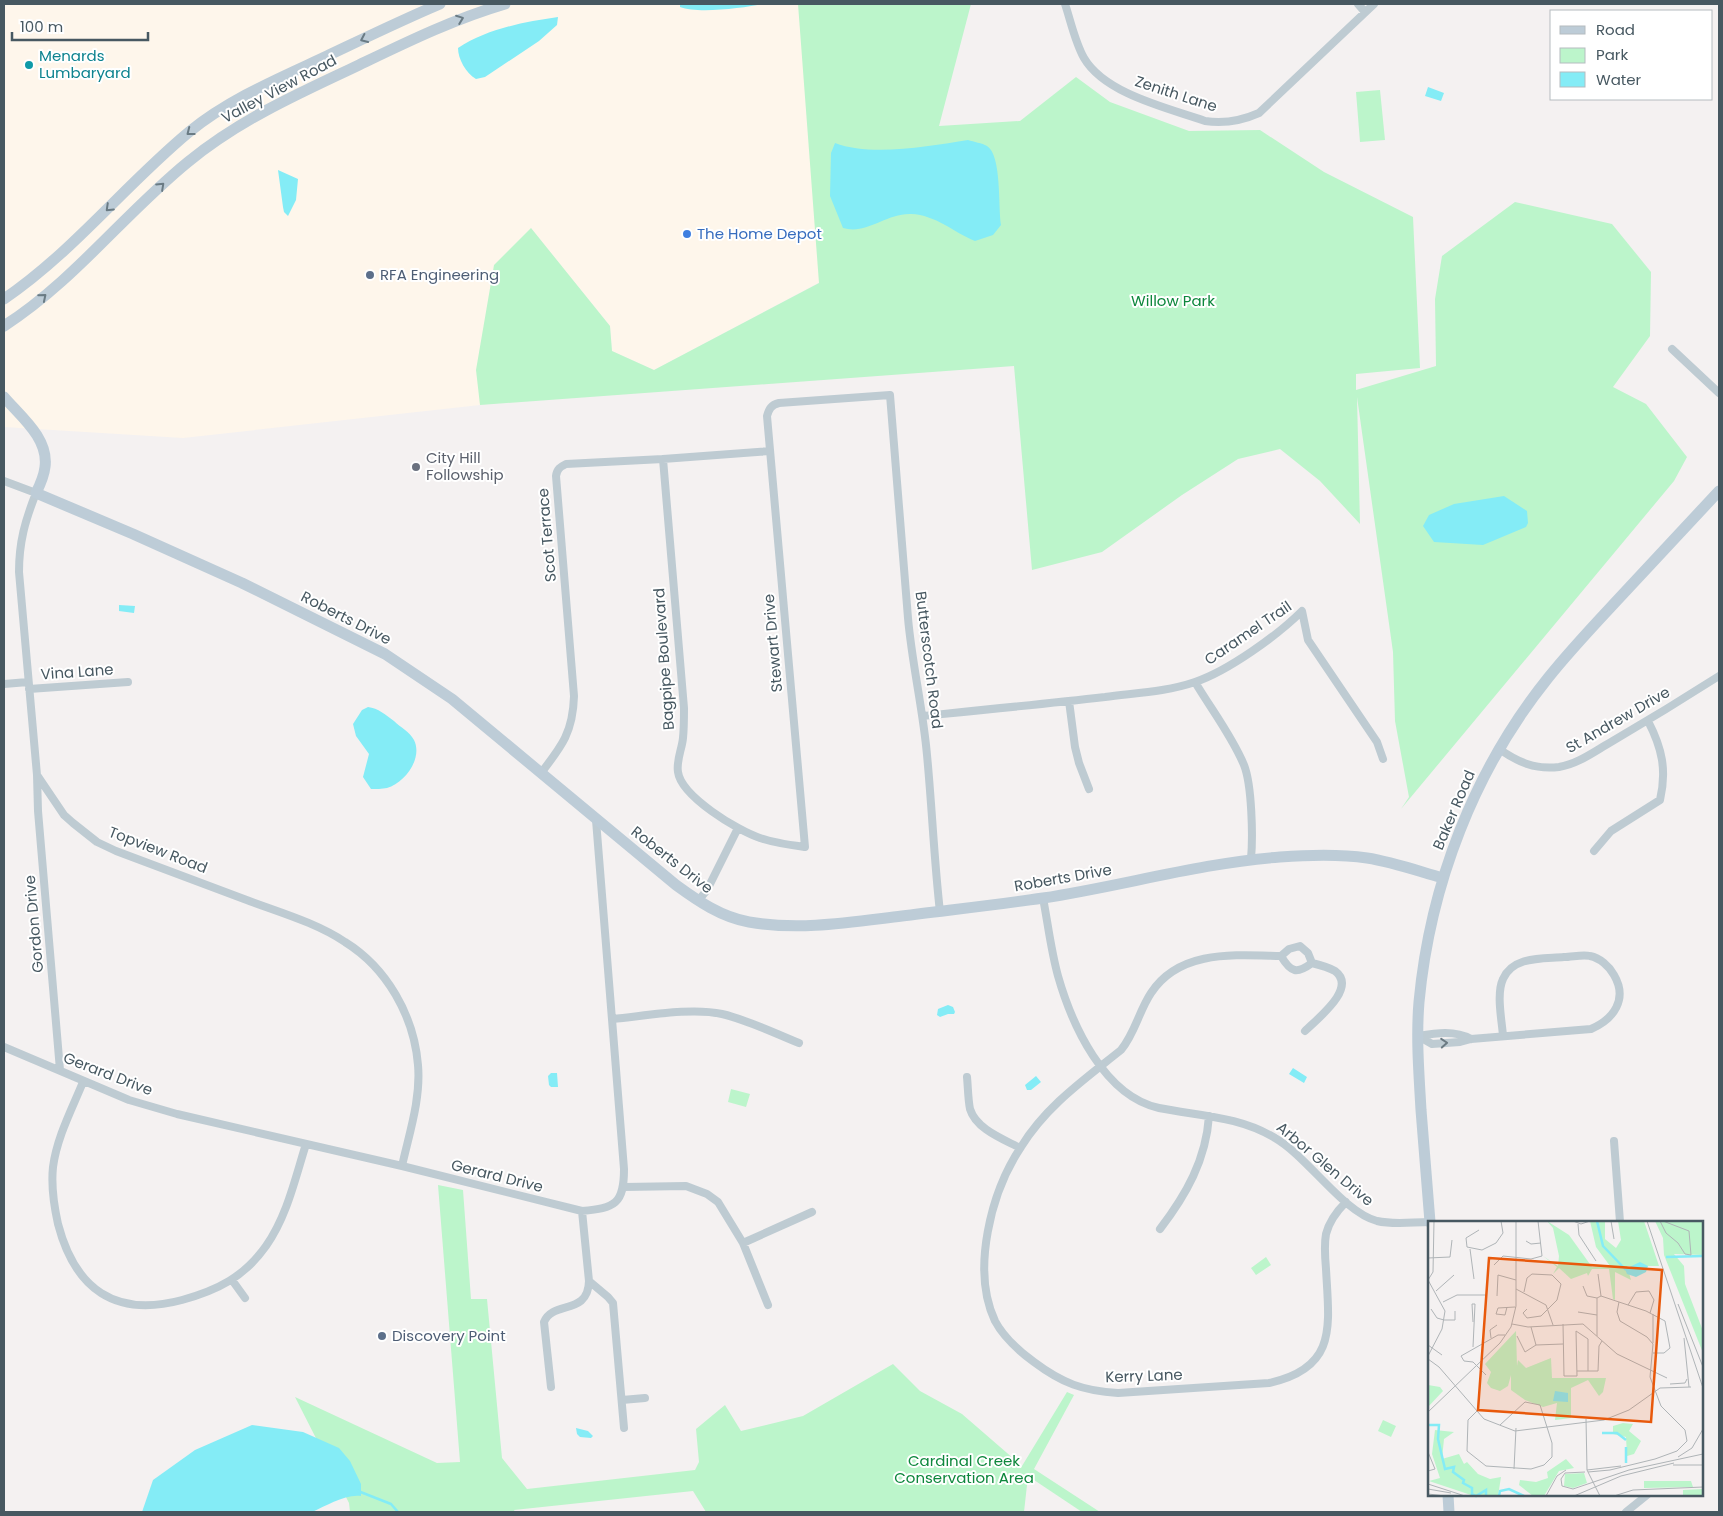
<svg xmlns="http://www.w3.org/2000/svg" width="1723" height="1516" viewBox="0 0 1723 1516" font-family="Poppins,sans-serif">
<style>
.commercial{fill:#fef6eb}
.green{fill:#bcf5cb}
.water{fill:#84ecf6}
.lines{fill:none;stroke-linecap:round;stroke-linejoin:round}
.stream{stroke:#84ecf6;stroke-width:2.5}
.street{stroke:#becbd2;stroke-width:8}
.secondary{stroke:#bdccd7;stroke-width:11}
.oneway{stroke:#6a7b84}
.oneway2{stroke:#6b7a83}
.culture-dot{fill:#0f9aa8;stroke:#fff;stroke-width:2}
.shop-dot{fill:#3f7fe0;stroke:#fff;stroke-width:2}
.service-dot{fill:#5c6f8a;stroke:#fff;stroke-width:2}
.worship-dot{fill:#6b7280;stroke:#fff;stroke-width:2}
.labels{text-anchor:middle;stroke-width:4;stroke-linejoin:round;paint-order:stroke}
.culture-label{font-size:15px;fill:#0d838f;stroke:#fff;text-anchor:start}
.street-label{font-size:15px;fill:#475861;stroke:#fff}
.shop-label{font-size:15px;fill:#366cbe;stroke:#fff;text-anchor:start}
.service-label{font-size:15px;fill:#4e5e75;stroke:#fff;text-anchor:start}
.park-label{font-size:15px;fill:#0d873c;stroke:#fff}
.worship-label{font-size:15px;fill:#5b616d;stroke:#fff;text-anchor:start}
.inset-river{fill:none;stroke:#84ecf6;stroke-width:2.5}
.inset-road{fill:none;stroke:#afb4b7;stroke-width:1}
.view{fill:#e8590c;fill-opacity:0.15;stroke:#e8590c;stroke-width:2.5}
.inset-edge{fill:none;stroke:#475861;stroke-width:2.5}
</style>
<rect width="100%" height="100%" fill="#f4f1f1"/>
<path class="commercial" d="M4,4H799L820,282L654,370L612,351L610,326L531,228L479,352L480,405L183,438L4,427Z"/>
<path class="green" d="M798,4H971L939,126L1020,121L1076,77L1110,102L1189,131L1260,130L1324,172L1413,217L1420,368L1356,374V390L1436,366L1435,299L1442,256L1515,202L1612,224L1651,272L1650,336L1613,387L1646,404L1687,457L1674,481L1401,809L1409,797L1395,721L1393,652L1357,397L1360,524L1320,481L1280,449L1238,459L1182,495L1102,552L1032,570L1014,366L480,405L476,370L494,265L531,228L610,326L612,351L654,370L819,283Z
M1380,90L1385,140L1360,142L1356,92Z
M731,1089L750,1094L746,1107L728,1102Z
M438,1185L463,1190L471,1299H487L502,1458L527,1489L695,1470L699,1462L696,1429L725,1405L741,1431L803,1416L893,1364L920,1391L962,1414L1022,1466L1067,1392L1074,1395L1034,1469L1100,1512H1082L1028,1476L1024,1512H706L693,1491L514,1510L515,1512H350L349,1503L295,1397L437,1463L460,1462Z
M1266,1257L1271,1265L1256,1275L1251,1268Z
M1383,1420L1396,1426L1391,1437L1378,1431Z"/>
<path class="water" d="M680,4H763C743,8 698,14 680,7Z
M558,17L557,25L539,41L485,77L476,79C466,73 458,59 458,48C487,29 523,22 558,17Z
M1428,87L1444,93L1441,101L1425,96Z
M968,140C974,142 982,143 987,146C1002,155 998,208 1001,225L993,235L975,241C953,232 936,215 911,214C886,213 867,235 843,228L830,196L831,153L835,143C871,157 930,146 968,140Z
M278,170L298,179L296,200L288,216L284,212L283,207Z
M1504,496L1527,511L1528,523L1526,527L1483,545L1434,542L1423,526L1429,515L1454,504Z
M119,605L135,606L134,613L119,611Z
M368,707C378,708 386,715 394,721C400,727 410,732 414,740C423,758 405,783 387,788C382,789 376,789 371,789L363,777L369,754L356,736L353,724L362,710Z
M948,1005L953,1007L955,1012L954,1014H948L940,1017L937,1015L938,1009Z
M1293,1068L1307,1077L1304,1083L1289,1074Z
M551,1073H557L558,1087H551L549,1085L548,1076Z
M1036,1076L1041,1082L1031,1090H1027L1025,1085Z
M252,1425L303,1432L339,1448L350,1461L361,1484V1496C345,1494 326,1506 312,1512H142L153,1480L195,1450Z
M576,1428L588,1431L593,1436L591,1438L580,1437L577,1434Z"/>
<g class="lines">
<path class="stream" d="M358,1491L391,1504L398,1512"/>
<path class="street" d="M1065,4C1071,22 1075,42 1084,58C1105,94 1168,108 1205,121C1225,124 1241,121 1259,113L1374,4
M1358,4L1365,12
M1672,349L1719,393
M663,459L684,708C684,718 684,728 683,738C682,749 676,761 678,772C681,796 738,831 760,838C774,843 790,845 805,847L767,416C769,409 771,405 779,403L890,395L908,618C912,664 923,709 927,755C932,807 934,859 940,912
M4,481L36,493C25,521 19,542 19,572L37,775L64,815L73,823L97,842L116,851C159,867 202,883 244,899C278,912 315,922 345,942C387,968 414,1016 418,1065C421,1099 409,1134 402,1166
M1195,682C1211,709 1232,736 1244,765C1252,785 1253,837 1251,859
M4,684L28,682
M29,689L128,682
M1069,701L1075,747L1079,763L1089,789
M923,716C983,710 1044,704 1105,697C1134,693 1166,692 1195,682C1228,671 1278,635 1302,611L1308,640L1377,742L1383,759
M1499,749C1518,762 1535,770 1559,767C1578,764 1595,751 1611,742C1647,721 1683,699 1719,676
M541,773C562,746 573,732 574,696L556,476C557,469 560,467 566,464L663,459L770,451
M37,775L38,811L60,1070
M1594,851L1611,831L1660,800C1667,770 1662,748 1648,721
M1043,898C1048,924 1051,951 1058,976C1072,1025 1104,1096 1159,1108C1199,1116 1239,1116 1275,1138C1308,1157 1343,1212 1377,1221C1394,1225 1412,1222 1430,1222
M698,901L707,890L738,828
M1281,956C1291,973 1297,974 1312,963
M613,1019C645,1016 691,1007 722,1014C748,1020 774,1033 799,1043
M1305,1031C1317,1019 1358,988 1335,971C1328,967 1320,965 1312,963L1308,953L1300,946L1289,949L1281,956C1236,955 1180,949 1151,993C1139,1011 1135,1033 1121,1050C1085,1079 1046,1106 1021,1147C991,1192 971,1270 995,1321C1004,1338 1019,1351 1034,1362C1062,1383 1083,1391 1118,1393L1269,1383C1338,1368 1329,1326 1326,1269C1325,1258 1324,1245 1326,1234C1329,1222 1337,1211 1346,1202
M1418,1036L1432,1044L1460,1042L1471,1039L1591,1029C1614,1019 1628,999 1614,975C1609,966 1600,958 1590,956C1583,954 1572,957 1564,957C1542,959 1513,956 1503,979C1496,994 1502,1021 1503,1036
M1418,1036C1436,1033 1455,1030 1471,1039
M4,1047L129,1100L177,1114L402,1166L582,1211C615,1208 624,1204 624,1169L596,820
M967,1077C968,1087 968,1099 970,1109C976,1129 1003,1139 1020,1148
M83,1082C72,1109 57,1137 53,1167C51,1186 54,1206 58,1224C75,1289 115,1318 182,1300C218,1290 244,1277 266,1246C287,1216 295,1179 306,1144
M1614,1141L1620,1222
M624,1187L686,1186L707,1194L718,1202L743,1243L768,1305
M582,1211L589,1281L608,1297L613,1303L624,1428
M1160,1229C1186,1195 1206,1160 1209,1116
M743,1243L812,1212
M232,1280L245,1298
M551,1387L544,1322C553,1300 588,1316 589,1281
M622,1400L645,1398
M1626,1512L1647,1495"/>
<path class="secondary" d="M4,299C73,252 125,185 189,132C229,99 280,78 327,56C365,38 402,20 440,4
M4,326C74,281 124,214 188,162C239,120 299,93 359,65C407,42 454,19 505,4
M4,397C20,416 49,438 45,467C44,476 40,485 36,493L133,534L242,583L385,654L452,699L676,885C698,901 721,917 749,922C800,931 852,922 902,916C949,910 996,905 1043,898C1122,886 1200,863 1280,857C1309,855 1339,854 1367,858C1393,862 1418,871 1443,878
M1430,1222C1427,1185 1424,1148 1421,1110C1419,1074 1416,1038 1419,1002C1430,885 1474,770 1548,678C1571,649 1597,622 1623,594C1655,560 1687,525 1719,491
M1448,1495L1449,1512"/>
</g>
<defs><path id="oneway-chevron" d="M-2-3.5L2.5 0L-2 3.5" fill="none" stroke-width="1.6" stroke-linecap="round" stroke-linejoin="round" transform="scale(1.25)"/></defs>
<g class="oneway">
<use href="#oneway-chevron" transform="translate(460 19) rotate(-21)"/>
<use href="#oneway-chevron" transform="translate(364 39) rotate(155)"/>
<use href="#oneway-chevron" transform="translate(190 132) rotate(142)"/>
<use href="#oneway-chevron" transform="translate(161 186) rotate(-43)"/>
<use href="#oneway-chevron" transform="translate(109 208) rotate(136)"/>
<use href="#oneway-chevron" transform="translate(43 297) rotate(-40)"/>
</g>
<use class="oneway2" href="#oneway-chevron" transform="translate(1444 1043) rotate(-4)"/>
<circle class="culture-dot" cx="29" cy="65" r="5"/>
<circle class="shop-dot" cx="687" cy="234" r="5"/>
<g class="service-dot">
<circle cx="370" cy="275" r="5"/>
<circle cx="382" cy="1336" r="5"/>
</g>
<circle class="worship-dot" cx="416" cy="467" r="5"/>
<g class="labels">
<g class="culture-label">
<text x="39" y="61">Menards<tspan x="39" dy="17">Lumbaryard</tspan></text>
</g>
<g class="street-label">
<text transform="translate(279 89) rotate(-28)" y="5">Valley View Road</text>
<text transform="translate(1176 94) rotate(18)" y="5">Zenith Lane</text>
<text transform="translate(547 535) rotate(-95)" y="5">Scot Terrace</text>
<text transform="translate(346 618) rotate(27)" y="5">Roberts Drive</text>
<text transform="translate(1248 633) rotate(-34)" y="5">Caramel Trail</text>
<text transform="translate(773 643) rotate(-95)" y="5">Stewart Drive</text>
<text transform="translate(664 659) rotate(-94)" y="5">Bagpipe Boulevard</text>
<text transform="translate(929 660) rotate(83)" y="5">Butterscotch Road</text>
<text transform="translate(77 672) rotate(-4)" y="5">Vina Lane</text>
<text transform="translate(1618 720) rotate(-30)" y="5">St Andrew Drive</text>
<text transform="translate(1454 810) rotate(-67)" y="5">Baker Road</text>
<text transform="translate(158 850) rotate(21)" y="5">Topview Road</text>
<text transform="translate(672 860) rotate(38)" y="5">Roberts Drive</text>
<text transform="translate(1063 878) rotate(-10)" y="5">Roberts Drive</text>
<text transform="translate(34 924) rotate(-95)" y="5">Gordon Drive</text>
<text transform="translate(108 1074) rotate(21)" y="5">Gerard Drive</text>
<text transform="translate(1325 1164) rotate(40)" y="5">Arbor Glen Drive</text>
<text transform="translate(497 1176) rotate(14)" y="5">Gerard Drive</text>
<text transform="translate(1144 1376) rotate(-2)" y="5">Kerry Lane</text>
</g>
<g class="shop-label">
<text x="697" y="239">The Home Depot</text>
</g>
<g class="service-label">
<text x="380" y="280">RFA Engineering</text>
<text x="392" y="1341">Discovery Point</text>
</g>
<g class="park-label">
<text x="1173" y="306">Willow Park</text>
<text x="964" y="1466">Cardinal Creek<tspan x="964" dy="17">Conservation Area</tspan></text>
</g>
<g class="worship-label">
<text x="426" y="463">City Hill<tspan x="426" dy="17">Followship</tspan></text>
</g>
</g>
<g transform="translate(1428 1221)">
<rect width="275" height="275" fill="#f4f1f1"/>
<path d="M119,0L141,14L164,46L182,45L168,26L162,0H177V18L188,27L193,19L190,0H216L231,45H199L203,59L187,51V79L185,78L181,48H164L160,55L159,52L143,58L131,47L125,53L129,46L115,35L130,45L131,35L125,7ZM227,0H275V34L246,33L256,45L257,63L275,110V132L236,34L235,17ZM88,110L89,145L90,139L98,147L123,137L124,157H178L175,171L171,175L160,159L143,167V197L127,199L129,182L115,186L97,179L83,169V154L80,165L72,170L63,167L59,162L63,151L57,143ZM0,164L12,166L15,170L0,186ZM195,202L205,203L201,210L213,220L206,233L199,235L198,216L185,213V205ZM7,209L26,211L16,218L14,238L31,233L36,243L39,241L50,253L62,258L73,256L70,275H46L1,260L12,257L4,233ZM138,238L146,247L131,250L116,275H105L91,264L92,259L108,261L120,257L119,251ZM156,252L159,262L145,267L136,265L137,253ZM216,260H263L265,266L216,267ZM275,268V275H255V269Z" fill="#bcf5cb"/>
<path d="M212,41L220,45L218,51L208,56L199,53L197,48ZM127,170L140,172V181L125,180Z" fill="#84ecf6"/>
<path class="inset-river" d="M169,0L175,25L198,49M238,36L275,35M0,204H11L10,218L17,248L26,246L25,251L36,259L35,262L44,267V273L48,275L58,269V275M174,212H189L198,219M198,226V242M71,275L72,270L81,268L96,275"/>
<path class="inset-road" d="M145,0L153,3L162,0M183,0L186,18M219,0L275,167M232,0L238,12L250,22L257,33L263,34L261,10L235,0M150,3L151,14L168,40M51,9L38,17L39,26L54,29L68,22L75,12L73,0M98,20L103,23L113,22M42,28L46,58M0,37L22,36L24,19M66,44L75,35L103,38L114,35L110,0M170,53L173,75M0,59L17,90L14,108L0,135M0,59L5,51L6,0M155,65L159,75L169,77M88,68L118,84L125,104M8,70L26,54M96,71L99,57L104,53L124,54L133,63L129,79L113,95L99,97L95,92L99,88M69,75L70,54L88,59M15,81L29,74H57M44,83H47L45,126M44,83L45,101M250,83L275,146M200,84L208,71L221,70L226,79L222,92M79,86L77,94L68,93L70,87L87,86L88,87M3,88L9,97L16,99H27V90M150,91L169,94M225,93V122M84,103L100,106L155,103L189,133L239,157M135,103L136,155H149L148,110L160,118V150M103,106L108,124M89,115L97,131L108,124L135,123M169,115V77L173,75L218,90L237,100L242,127L236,132H225M63,117L62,109L69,104M256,117L261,166M0,124L14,134M0,138L11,146L56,198L87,210L176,199L201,189L232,167L263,166M149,150H170L171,125L174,120M58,154L45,141L36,140L33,135L70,114H77M242,163L257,162L259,158M49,190L40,199L39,230L58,245L103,248L116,244L124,236V222L112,184L97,181L72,204M0,191L72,122L83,106L88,85V0M158,198L159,249L172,275M0,231L7,248L0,250M250,236L264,227L275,208M245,244H275M86,248L88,207M159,249L193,245M157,251L137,252L133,258L134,265L145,268L201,249L275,233M160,251L182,249L227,238L249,230L259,220L257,209L233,185L222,156L225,123L219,116L192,100L189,91L191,81M0,263L37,275M0,268L23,272M0,273L17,275M118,275L129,255L138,249M146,275L193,255L246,242M186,275L205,269L275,266"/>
<path class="view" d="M61,37L234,49L223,201L50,189Z"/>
<rect width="275" height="275" class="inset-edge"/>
</g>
<rect width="1723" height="1516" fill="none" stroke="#475861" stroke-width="10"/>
<rect x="1550" y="10" width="162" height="90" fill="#ffffff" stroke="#b5bcc0"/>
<rect x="1560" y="26" width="25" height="8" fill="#bdccd7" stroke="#b5bcc0"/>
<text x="1596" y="35" font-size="15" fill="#475861">Road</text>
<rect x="1560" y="48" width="25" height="15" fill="#bcf5cb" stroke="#b5bcc0"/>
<text x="1596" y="60" font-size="15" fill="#475861">Park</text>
<rect x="1560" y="72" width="25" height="15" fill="#84ecf6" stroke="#b5bcc0"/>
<text x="1596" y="85" font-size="15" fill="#475861">Water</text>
<path d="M12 32v8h136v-8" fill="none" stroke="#475861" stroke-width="2.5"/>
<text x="20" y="32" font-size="15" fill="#475861" stroke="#ffffff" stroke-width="4" paint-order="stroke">100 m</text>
</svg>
